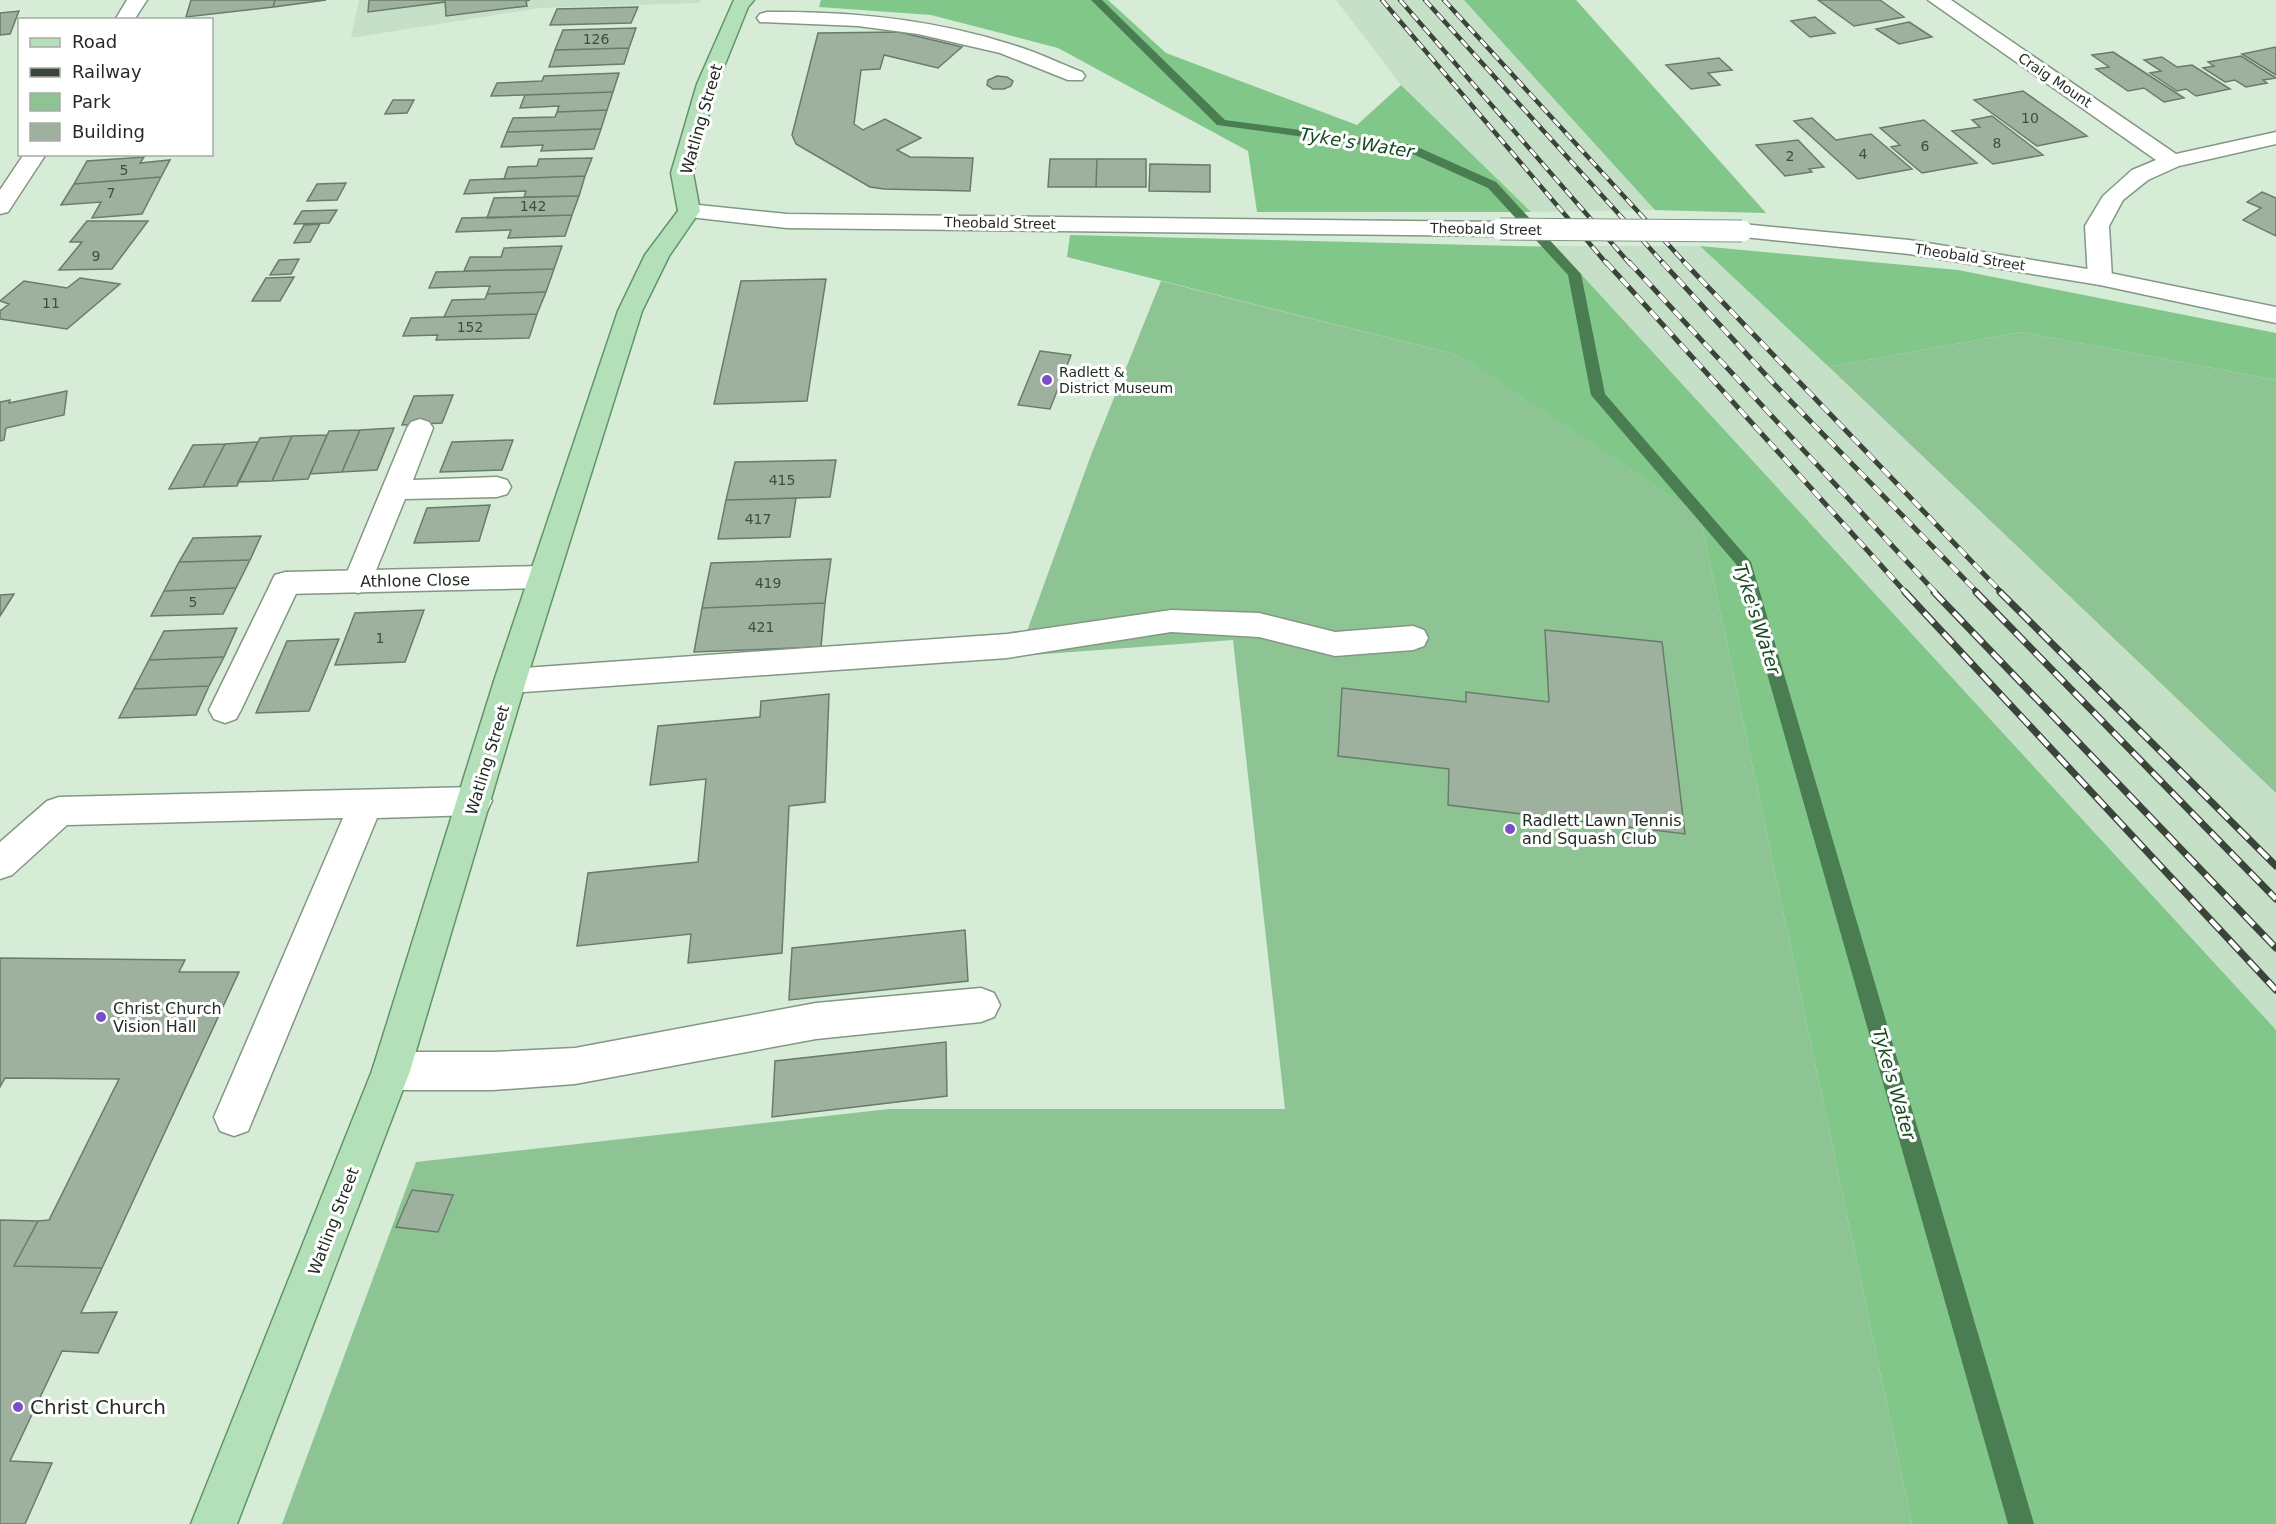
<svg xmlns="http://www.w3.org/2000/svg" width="2276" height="1524" viewBox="0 0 2276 1524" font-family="'DejaVu Sans',sans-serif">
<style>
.built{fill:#c5e0c7}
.green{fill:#8ec493}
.forest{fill:#81c789}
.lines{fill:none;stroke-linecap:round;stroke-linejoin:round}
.stream{fill:#4b7d52;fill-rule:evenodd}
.building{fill:#9db19e;stroke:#687c6a;stroke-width:1.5}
.lane-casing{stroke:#839784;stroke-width:3}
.street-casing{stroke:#839784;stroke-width:3}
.secondary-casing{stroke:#839784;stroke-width:3}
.primary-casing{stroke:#619467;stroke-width:3}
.lane{fill:#fff;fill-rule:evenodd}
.street{fill:#fff;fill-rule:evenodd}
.secondary{fill:#fff;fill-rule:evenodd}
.primary{fill:#b4e0b9;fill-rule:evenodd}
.rail-far2-casing{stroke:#3a443b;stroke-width:4.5}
.rail-far1-casing{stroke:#3a443b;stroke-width:5}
.rail-casing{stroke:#3a443b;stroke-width:7}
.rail-far2{stroke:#fff;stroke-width:3;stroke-dasharray:9;stroke-linecap:butt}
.rail-far1{stroke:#fff;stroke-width:4;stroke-dasharray:11;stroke-linecap:butt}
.rail{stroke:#fff;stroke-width:4.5;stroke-dasharray:14;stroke-linecap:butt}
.secondary-bridge-casing{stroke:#839784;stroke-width:23;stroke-linecap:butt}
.secondary-bridge{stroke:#fff;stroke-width:21}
.poi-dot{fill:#7b4ec7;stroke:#fff;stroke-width:2}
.labels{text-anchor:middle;stroke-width:6;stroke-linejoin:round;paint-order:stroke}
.number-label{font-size:14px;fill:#424c42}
.far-street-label{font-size:14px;fill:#232b24;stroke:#fff}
.far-poi-label{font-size:14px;fill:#232b24;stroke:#fff;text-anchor:start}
.street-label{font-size:16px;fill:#232b24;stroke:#fff}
.poi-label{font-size:16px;fill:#232b24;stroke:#fff;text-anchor:start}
.water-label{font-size:18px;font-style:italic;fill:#174921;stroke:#fff}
.near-poi-label{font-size:20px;fill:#232b24;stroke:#fff;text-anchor:start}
</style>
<rect width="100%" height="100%" fill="#d6ecd7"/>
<path class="built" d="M359,0H701L700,3L540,8L351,38Z
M1336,0H1576L1766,213L1655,210L1531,212L1401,85Z
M1523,246H1700L1829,367L2276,793V1207L1700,516L1451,354Z"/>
<path class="green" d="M1161,281L1458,355L1700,516L1912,1524H282L416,1162L889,1109H1285L1233,640L1018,656L1091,455Z
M2021,332L2276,380V793L1829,367Z"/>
<path class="forest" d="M821,0H1108L1166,53L1357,125L1401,85L1531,212H1257L1248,151L1058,48L931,15L819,7Z
M1464,0H1576L1766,213L1655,210Z
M1070,235L1556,247L2276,1030V1524H1912L1700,516L1458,355L1067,257Z
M1700,246L1958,270L2276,333V380L2021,332L1829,367Z"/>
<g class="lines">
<path class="stream" d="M1091,0H1102L1225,120L1413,145L1496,182L1581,274L1605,394L1751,562L2034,1524H2008L1736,564L1591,395L1568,275L1488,188L1406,151L1217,125Z"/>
</g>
<path class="building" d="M191,0H275L273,7L186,17Z
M275,0H326L273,7Z
M369,0H445V2L368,12Z
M445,0H530L526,1L527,6L446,16Z
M1818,0H1880L1904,17L1854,26Z
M638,7L631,23L550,25L557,9Z
M19,11L10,34L0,35V13Z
M1815,17L1835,33L1810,37L1791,21Z
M1909,22L1932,37L1899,44L1876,29Z
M636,28L629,48L555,50L563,30Z
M899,32L962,47L938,68L884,55L880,69L861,70L854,124L863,130L885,119L921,138L897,150L910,157L973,158L970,191L884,189L870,187L796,144L792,135L818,33Z
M2276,47V75L2242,54Z
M629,48L624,64L549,67L555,50Z
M2113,52L2184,98L2164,102L2144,88L2128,91L2096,69L2109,67L2092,55Z
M2241,56L2276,78L2263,80L2267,83L2246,87L2235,80L2225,82L2203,68L2214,66L2208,62Z
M2162,57L2177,67L2192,65L2230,89L2196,96L2186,89L2177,91L2150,73L2161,71L2144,60Z
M1719,58L1732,70L1708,73L1720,85L1691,89L1666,65Z
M619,73L613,92L491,96L497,83L542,81L544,76Z
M997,76L1007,77L1013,81L1011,86L1004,89H993L987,85L988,80Z
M2023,91L2087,136L2037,146L1974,100Z
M613,92L607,110L557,112L559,106L520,108L525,95Z
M393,100H414L407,113L385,114Z
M607,110L601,129L507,132L513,118L555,117L557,112Z
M1992,116L2043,155L1993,164L1952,131L1980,127L1972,120Z
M1812,118L1836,140L1871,134L1912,169L1858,179L1794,121Z
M1924,120L1977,163L1922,173L1891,147L1900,145L1880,128Z
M601,129L594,149L541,151L543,145L501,147L507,132Z
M1798,140L1824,167L1809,169L1812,172L1785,176L1756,145Z
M144,157L140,163L170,160L161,177L74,184L87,161Z
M592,158L585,176L504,179L508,167L537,166L539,159Z
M1050,159H1097L1096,187H1048Z
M1097,159H1146V187H1096Z
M1150,164L1210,165V192L1149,191Z
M585,176L579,196L524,197L526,191L464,194L470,180Z
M161,177L142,214L92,218L101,202L61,205L74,184Z
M346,183L337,200L307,201L317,184Z
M2262,192L2276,198V236L2243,220L2261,208L2247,202Z
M579,196L572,215L487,218L494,198Z
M337,210L329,223L294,224L302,211Z
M572,215L565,236L508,238L511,230L456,232L462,218Z
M87,221H148L112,269L59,270L82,242H70Z
M320,224L310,242L294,243L304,225Z
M562,246L554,269L464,271L470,257H501L504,248Z
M299,259L291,274L270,275L279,260Z
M554,269L546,292L487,294L490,286L429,288L436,272Z
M294,277L280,301H252L266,278Z
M80,278L120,284L67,329L0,319V311L9,304L0,301L24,281L67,288Z
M826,279L807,401L714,404L741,281Z
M546,292L537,314L444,317L452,300L485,299L487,294Z
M537,314L529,338L436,340L438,335L403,336L411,318Z
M1040,351L1071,355L1050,409L1018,405Z
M67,391L64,415L6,428L4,440L0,441V402L10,400L9,403Z
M453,395L442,423L402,425L414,396Z
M394,428L377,470L342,472L360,430Z
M360,430L342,472L310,474L329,431Z
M327,435L308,479L272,481L292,436Z
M292,436L272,481L238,482L260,438Z
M513,440L502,470L440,472L452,442Z
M258,442L237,486L203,487L225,444Z
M225,444L203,487L169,489L193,445Z
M836,460L830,497L726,500L735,462Z
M796,498L790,537L718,539L726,500Z
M490,505L479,541L414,543L427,508Z
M261,536L250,560L179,562L193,538Z
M831,559L825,603L702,608L711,563Z
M250,560L236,588L164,591L179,562Z
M236,588L223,614L151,616L164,591Z
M14,594L0,616V595Z
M825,603L821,647L694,652L702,608Z
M424,610L405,662L335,665L355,613Z
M237,628L224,657L149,660L164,631Z
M1545,630L1662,642L1685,834L1448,805L1449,769L1338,756L1342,688L1466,702V692L1549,702Z
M339,639L309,711L256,713L287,641Z
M224,657L209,686L134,689L149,660Z
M209,686L196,715L119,718L134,689Z
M829,694L825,802L789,806L782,953L688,963L691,934L577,946L588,873L698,862L706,779L650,785L658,726L760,717L761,701Z
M965,930L968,981L789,1000L792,948Z
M0,958L185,960L179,972H239L102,1268L14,1266L38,1221L49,1220L119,1079L5,1078L0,1087Z
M946,1042L947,1096L772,1117L775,1061Z
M412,1190L453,1195L438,1232L396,1227Z
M0,1220L38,1221L14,1266L102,1268L81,1313L117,1312L98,1353L62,1351L10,1461L52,1463L25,1524H0Z"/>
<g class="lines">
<defs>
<path id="lane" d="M767,12C851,11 933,19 1013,45C1037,52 1059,63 1082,72L1085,76L1082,80H1068L1000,53L918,34L858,26L760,22L757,18L760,14Z
M420,419L429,422L433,428L413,480L497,477L507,480L511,487L507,494L497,497L405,499L368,590L358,593L348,590L343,582L407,428L411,422Z
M286,572L297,575L301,583L241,710L236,719L225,723L214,719L209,710L271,583L275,575Z
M1171,610L1259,613L1335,632L1413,626L1424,630L1428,638L1424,646L1413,650L1335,656L1259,637L1171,632L1007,658L510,693L499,690L494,681L499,672L510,669L1007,634Z
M475,787L487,791L492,801L487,811L475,815L377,818L248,1131L234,1136L220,1131L214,1117L343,818L67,825L12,875L0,879V842L47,801L59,797Z
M981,988L994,993L1000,1005L994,1017L981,1022L816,1039L575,1084L493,1090H391L377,1084L372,1071L377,1058L391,1052H493L575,1048L816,1003Z"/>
<path id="street" d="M127,0H147L134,20H115Z
M1928,0H1951L2176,154L2276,132V144L2179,166L2148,180L2123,200L2109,226L2112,278L2109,283L2100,285L2091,283L2088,278L2085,226L2103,196L2132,170L2156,160Z
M24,154H46L8,212L0,214V190Z
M543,566L553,569L558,577L553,585L543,588L286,594L275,591L271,583L275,575L286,572Z"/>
<path id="secondary" d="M689,204L787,214L1500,222L1508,224L1512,229L1508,234L1500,236L787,228L681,216L678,211L681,206Z
M1742,224L1909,240L2100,271L2276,307V323L2100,285L1909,254L1734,236L1730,231L1734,226Z"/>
<path id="primary" d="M734,0H754L748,7L717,84L693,173L700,211L669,256L642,311L526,681L410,1071L237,1524H191L372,1071L494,681L618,311L645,255L678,211L671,173L697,84Z"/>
</defs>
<use href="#lane" class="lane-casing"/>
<use href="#street" class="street-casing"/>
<use href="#secondary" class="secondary-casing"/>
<use href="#primary" class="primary-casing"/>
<use href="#lane" class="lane"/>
<use href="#street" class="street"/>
<use href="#secondary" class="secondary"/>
<use href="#primary" class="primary"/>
<defs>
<path id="rail-far2" d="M1382,0L1607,264
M1400,0L1630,264
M1425,0L1664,264
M1444,0L1686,264"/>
<path id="rail-far1" d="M1606,262L1906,593
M1629,262L1936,593
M1662,262L1775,385L1978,593
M1684,262L2002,593"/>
<path id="rail" d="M1905,592L2276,990
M1934,592L2276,948
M1976,592L2276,899
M2000,592L2276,866"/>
</defs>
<use href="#rail-far2" class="rail-far2-casing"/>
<use href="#rail-far1" class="rail-far1-casing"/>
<use href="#rail" class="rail-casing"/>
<use href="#rail-far2" class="rail-far2"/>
<use href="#rail-far1" class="rail-far1"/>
<use href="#rail" class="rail"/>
<defs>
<path id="secondary-bridge" d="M1500,229L1742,231"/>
</defs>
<use href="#secondary-bridge" class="secondary-bridge-casing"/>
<use href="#secondary-bridge" class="secondary-bridge"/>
</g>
<g class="poi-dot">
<circle cx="1047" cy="380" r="6"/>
<circle cx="1510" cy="829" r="6"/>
<circle cx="101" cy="1017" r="6"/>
<circle cx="18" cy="1407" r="6"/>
</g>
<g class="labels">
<g class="number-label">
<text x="596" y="44">126</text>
<text x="2030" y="123">10</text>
<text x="1997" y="148">8</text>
<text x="1925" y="151">6</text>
<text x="1863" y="159">4</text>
<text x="1790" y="161">2</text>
<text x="124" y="175">5</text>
<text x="111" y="198">7</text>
<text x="533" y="211">142</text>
<text x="96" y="261">9</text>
<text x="51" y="308">11</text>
<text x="470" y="332">152</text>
<text x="782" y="485">415</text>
<text x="758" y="524">417</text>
<text x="768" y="588">419</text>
<text x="193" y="607">5</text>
<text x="761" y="632">421</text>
<text x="380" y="643">1</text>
</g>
<g class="far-street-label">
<text transform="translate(2055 80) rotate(34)" y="5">Craig Mount</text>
<text transform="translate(1000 223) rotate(1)" y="5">Theobald Street</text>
<text transform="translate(1486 229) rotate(1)" y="5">Theobald Street</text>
<text transform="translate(1970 257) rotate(9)" y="5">Theobald Street</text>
</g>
<g class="far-poi-label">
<text x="1059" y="377">Radlett &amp;<tspan x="1059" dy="16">District Museum</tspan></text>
</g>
<g class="street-label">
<text transform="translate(701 119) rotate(-74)" y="6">Watling Street</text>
<text transform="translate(415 580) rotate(-1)" y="6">Athlone Close</text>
<text transform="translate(487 760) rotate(-73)" y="6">Watling Street</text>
<text transform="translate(333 1221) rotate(-69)" y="6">Watling Street</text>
</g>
<g class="poi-label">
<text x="1522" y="826">Radlett Lawn Tennis<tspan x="1522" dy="18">and Squash Club</tspan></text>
<text x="113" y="1014">Christ Church<tspan x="113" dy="18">Vision Hall</tspan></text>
</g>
<g class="water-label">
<text transform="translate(1357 143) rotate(9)" y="6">Tyke's Water</text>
<text transform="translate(1757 619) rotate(72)" y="6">Tyke's Water</text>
<text transform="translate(1894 1084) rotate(74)" y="6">Tyke's Water</text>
</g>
<g class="near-poi-label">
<text x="30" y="1414">Christ Church</text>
</g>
</g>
<rect x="18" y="18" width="195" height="138" fill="#ffffff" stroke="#a7aaa7" stroke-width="1.5"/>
<rect x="30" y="38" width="30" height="9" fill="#b4e0b9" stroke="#a7aaa7" stroke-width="1.5"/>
<text x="72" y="48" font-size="18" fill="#232b24">Road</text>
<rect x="30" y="68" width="30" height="9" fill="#3a443b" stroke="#a7aaa7" stroke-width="1.5"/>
<text x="72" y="78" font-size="18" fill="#232b24">Railway</text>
<rect x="30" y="93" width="30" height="18" fill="#8ec493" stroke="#a7aaa7" stroke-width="1.5"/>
<text x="72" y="108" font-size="18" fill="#232b24">Park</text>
<rect x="30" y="123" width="30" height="18" fill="#9db19e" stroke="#a7aaa7" stroke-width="1.5"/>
<text x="72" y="138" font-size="18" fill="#232b24">Building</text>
</svg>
